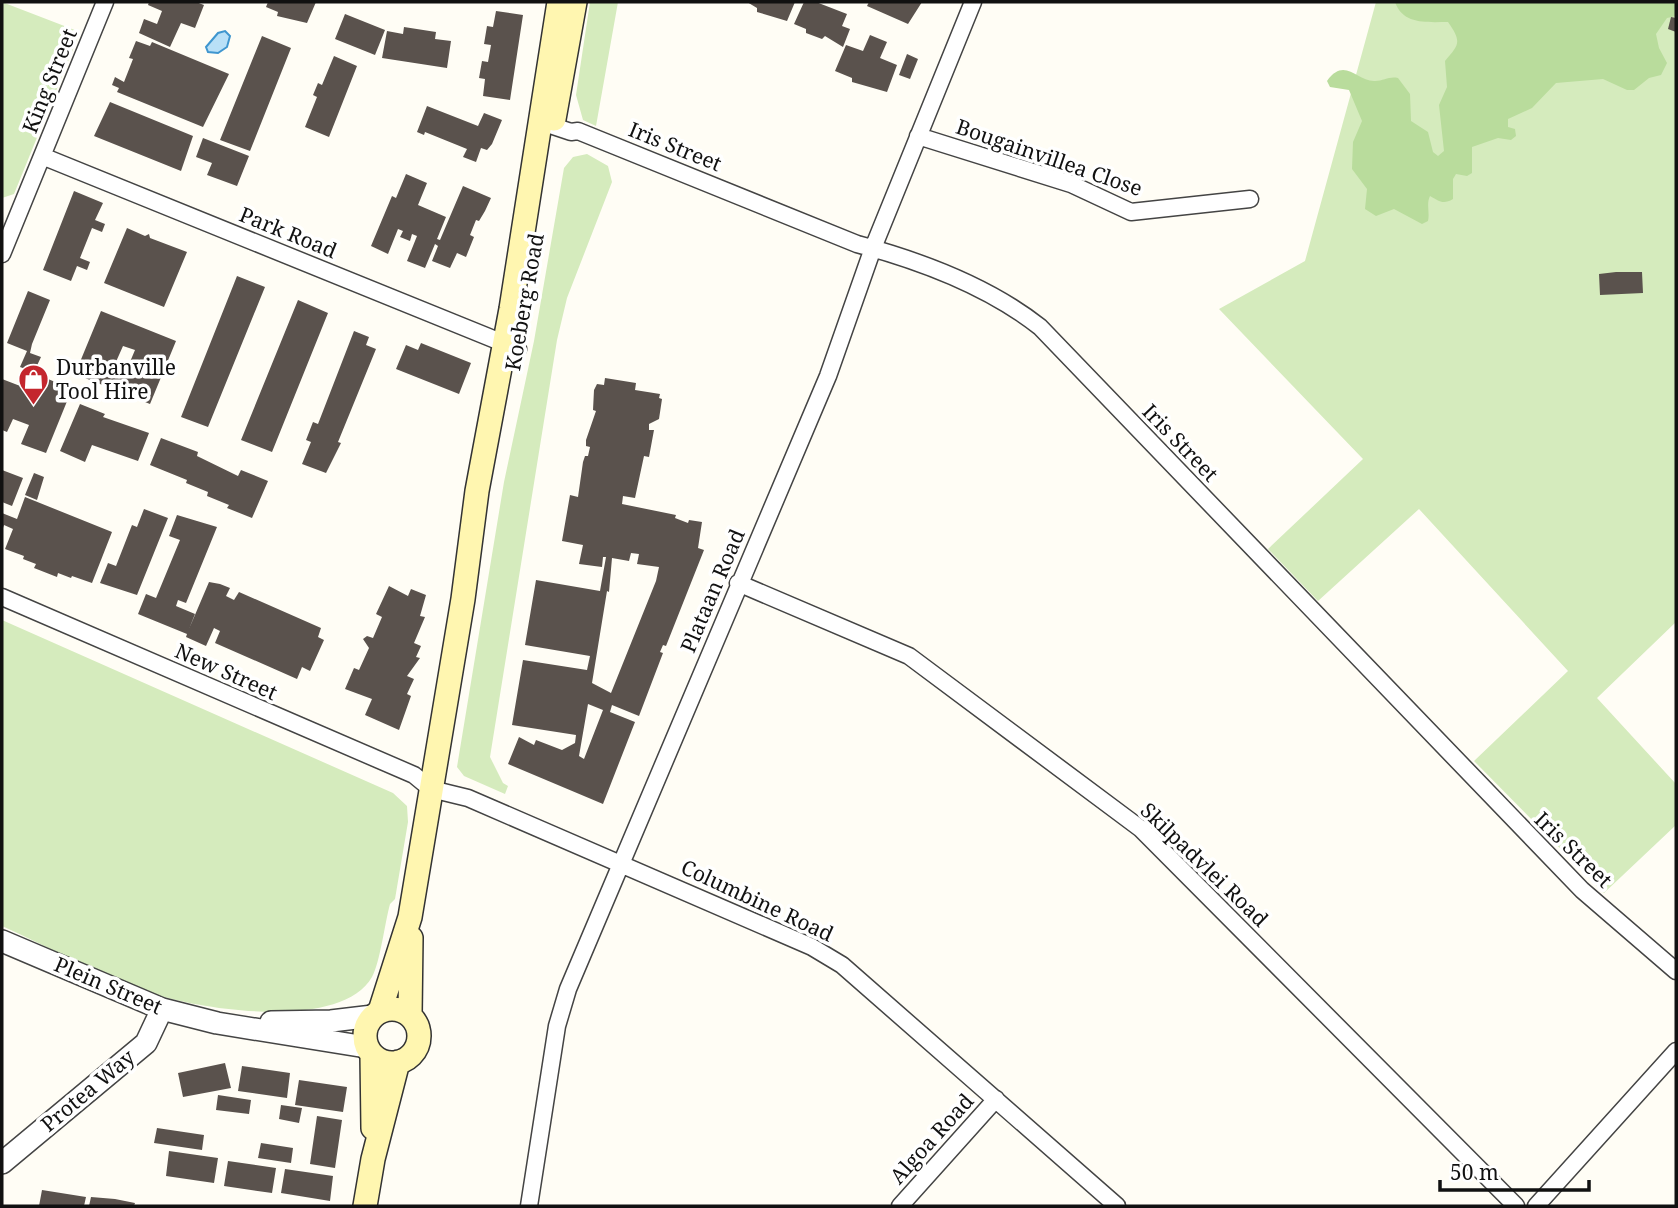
<svg xmlns="http://www.w3.org/2000/svg" width="1678" height="1208" viewBox="0 0 1678 1208" font-family="'Noto Serif',serif">
<style>
.green{fill:#d5ebbd}
.forest{fill:#b9dc9c}
.water{fill:#b9e0f7;stroke:#3f96cf;stroke-width:2}
.building{fill:#5a524d;fill-rule:evenodd}
.lines{fill:none;stroke-linecap:round;stroke-linejoin:round}
.minor-casing{stroke:#444;stroke-width:19}
.tertiary-casing{stroke:#444;stroke-width:24}
.secondary-casing{stroke:#333;stroke-width:26}
.minor{stroke:#fff;stroke-width:16}
.tertiary{stroke:#fff;stroke-width:21}
.secondary{stroke:#fff6b0;stroke-width:23}
.labels{text-anchor:middle;stroke-width:7;stroke-linejoin:round;paint-order:stroke}
.street-label{font-size:21px;fill:#111;stroke:#fff}
.poi-label{font-size:21px;fill:#111;stroke:#fff;text-anchor:start}
</style>
<rect width="100%" height="100%" fill="#fffdf5"/>
<path class="green" d="M2,2L80,32L14,194L2,198Z
M590,2H618L596,126L583,120L576,95Z
M1376,2H1676V622L1597,698L1676,784V825L1604,893L1474,761L1568,671L1419,509L1318,601L1268,549L1363,459L1219,309L1305,261Z
M587,154L608,166L612,182L567,298L557,340L490,757L503,783L508,786L505,794L464,776L457,767L504,482L534,341L564,168L573,157Z
M2,620L393,793L407,806L408,822L395,899L390,904C385,922 380,963 372,977C341,1031 203,1010 154,994C103,977 51,948 2,926Z"/>
<path class="forest" d="M1395,2H1676V16L1667,18L1656,34L1659,48L1667,63L1661,75L1649,78L1634,90H1627L1603,79L1556,83L1532,108L1508,119V127L1515,129L1516,136L1511,140L1498,138L1472,147V173L1467,176L1456,174L1453,179V199C1443,205 1439,201 1430,196C1426,204 1430,212 1428,221L1422,224L1394,209L1376,216L1365,209L1367,189L1352,169L1353,142L1362,121L1349,90L1330,87L1327,81C1345,56 1357,82 1375,81C1384,81 1389,76 1398,78L1410,94L1411,121L1428,132L1433,152L1438,156L1444,151L1439,105L1447,87L1445,61C1458,45 1463,43 1448,22C1427,22 1403,25 1395,2Z"/>
<path class="water" d="M225,31L230,36L227,47L218,53L208,52L206,47L218,33Z"/>
<path class="building" d="M149,2H196L204,5L195,28L181,23L170,47L139,33L144,19L157,24L162,11L148,5Z
M268,2H316L307,23L277,16L278,12L266,7Z
M747,2H795L787,21L757,12V8Z
M804,2H816L847,14L842,26L850,29L843,47L825,36L822,39L806,33V29L794,24Z
M869,2L886,3L922,2L908,24L867,6Z
M496,11L523,15L510,100L483,96L485,79L479,78L482,61L488,62L491,45L484,44L487,26L493,27Z
M345,14L385,30L375,55L335,39Z
M1671,17L1676,18V32L1668,29Z
M404,27L436,32L435,39L451,41L447,68L382,58L387,31L403,34Z
M870,35L887,42L880,58L897,65L887,92L852,82V78L835,71L846,45L863,51Z
M262,36L291,48L250,151L220,140Z
M136,41L150,46L152,42L229,74L203,127L117,92L119,88L112,85L115,77L124,82L133,59L129,58Z
M907,54L918,59L910,79L899,75Z
M334,56L357,66L329,137L305,127L317,97L313,95L318,83L322,85Z
M110,102L193,136L181,171L94,136Z
M427,106L478,126L484,113L502,120L492,144L487,150L481,148L476,162L463,157L467,149L425,132L424,135L417,132Z
M203,138L249,156L237,186L207,175L212,163L196,157Z
M406,174L427,183L418,205L446,217L437,239L440,240L463,186L491,198L485,211L479,221L476,220L470,235L474,237L466,257L457,253L450,268L432,261L438,246L435,244L425,268L407,261L417,236L412,234L410,241L400,237L403,231L398,229L388,254L371,246L392,196L396,198Z
M74,191L103,203L95,220L105,224L102,232L92,228L80,258L90,262L87,270L77,266L71,281L43,270Z
M127,228L145,236L149,234L150,238L187,252L164,307L104,283Z
M1616,272H1642L1643,293L1600,295L1599,274Z
M237,276L265,287L208,427L181,417Z
M28,291L50,300L32,344L30,353L41,357L34,372L20,367L27,351L7,343Z
M298,300L328,313L272,452L241,440Z
M101,311L176,341L150,404L75,374ZM123,346L135,350L127,369L115,364Z
M354,331L369,337L366,345L376,349L338,442L341,443L326,473L302,464L311,442L306,440L313,422L318,424Z
M421,343L471,363L459,394L396,369L406,345L418,350Z
M605,378L636,383L635,390L660,394L659,398L662,399L659,419L649,424V430H654L649,457L644,456L635,498L623,496L622,504L676,515L675,518L688,523L689,520L702,522L698,548L704,550L666,646L663,645L660,652L663,653L639,716L612,705L610,712L635,722L603,804L508,764L519,737L534,745L536,740L562,750L575,743L576,735L512,725L523,660L587,670L590,656L525,645L536,580L600,591L606,557H603L602,567L579,564L583,545L562,541L570,495L578,497L583,462L585,456H588L590,447L586,446V440L596,411L593,410L594,390L597,384L604,385ZM631,553L639,554L637,564L659,567L656,581L611,693L592,683L607,591L609,592L612,558L629,561ZM588,704L603,710L584,759L579,756Z
M2,379L41,394L48,379L72,389L46,453L21,444L29,425L13,419L7,432L2,430Z
M80,404L105,414L103,417L149,433L138,461L92,445L85,462L60,451Z
M161,438L198,452L197,456L238,476L241,470L268,481L252,518L227,508L229,505L207,496L208,492L186,483L187,480L150,465Z
M2,470L23,478L12,506L2,502Z
M34,473L44,477L37,500L25,495Z
M25,497L112,532L92,583L72,576L71,578L58,573L57,577L34,568L36,564L23,559L24,556L5,549L13,529L4,525L2,531V513L17,519Z
M144,509L168,518L137,595L100,583L108,563L116,566L132,525L137,527Z
M177,515L217,527L186,603L178,600L176,606L195,614L189,629L209,582L220,584L230,588L226,596L234,600L239,592L321,628L318,637L324,640L310,671L302,667L297,679L215,643L220,631L214,628L206,646L186,637L187,634L138,614L146,594L156,598L180,540L169,536Z
M389,586L408,596L411,589L426,595L420,616L425,617L414,643L421,646L416,657L420,658L407,676L414,679L407,694L411,696L399,730L365,715L372,699L345,689L354,668L359,670L369,648L363,639L367,636L373,638L382,617L376,614Z
M225,1063L231,1088L183,1097L178,1073Z
M242,1066L290,1073L287,1098L238,1091Z
M299,1080L347,1087L343,1112L295,1105Z
M218,1095L251,1100L249,1114L216,1110Z
M281,1105L302,1108L299,1123L279,1119Z
M317,1116L342,1120L335,1168L310,1164Z
M157,1128L204,1135L202,1150L154,1143Z
M261,1143L293,1148L291,1163L258,1158Z
M169,1151L218,1158L214,1183L166,1176Z
M228,1161L276,1168L272,1193L224,1186Z
M285,1169L333,1176L330,1201L281,1193Z
M42,1190L86,1197L84,1206H39Z
M91,1197L115,1199L135,1203L134,1206H89Z"/>
<g class="lines">
<defs>
<path id="minor" d="M541,122L571,132L578,131L857,244C921,261 988,286 1040,327L1582,890L1676,971
M918,136L1071,184L1131,212L1250,199
M42,156L518,349
M2,254L105,2
M738,583L909,656L1141,829L1516,1206
M2,597L414,775L431,789L468,798L812,947L842,965L1117,1206
M529,1206L557,1026L568,989L828,376L873,248L973,2
M900,1206L996,1099
M1536,1206L1676,1051"/>
<path id="tertiary" d="M2,941L162,1009L217,1023L366,1047
M271,1022L331,1021L373,1016
M2,1163L146,1043L162,1009"/>
<path id="secondary" d="M554,119L575,2
M365 1036a27 27 0 1 1 54 0a27 27 0 1 1-54 0Z
M380,1011L410,917L463,599L477,491L511,309L559,2
M410,1015L411,938
M372,1055L373,1128
M365,1206L373,1159L398,1062"/>
</defs>
<use href="#minor" class="minor-casing"/>
<use href="#tertiary" class="tertiary-casing"/>
<use href="#secondary" class="secondary-casing"/>
<use href="#minor" class="minor"/>
<use href="#tertiary" class="tertiary"/>
<use href="#secondary" class="secondary"/>
</g>
<defs>
<symbol id="shop-pin" viewBox="-11 -11 22 30"><path d="M0 17L-7.5 6A9.5 9.5 0 1 1 7.5 6Z" fill="#c4262e" stroke="#fff"/><path d="M-5-2.5h2.3a2.7 3.5 0 0 1 5.4 0H5L5.5 6h-11ZM-1.5-2.5h3a1.5 2.3 0 0 0-3 0Z" fill="#fff"/></symbol>
</defs>
<g fill-rule="evenodd">
<use href="#shop-pin" x="16" y="362" width="35" height="47"/>
</g>
<g class="labels">
<g class="street-label">
<text transform="translate(50 81) rotate(-68)" y="7">King Street</text>
<text transform="translate(675 147) rotate(22)" y="7">Iris Street</text>
<text transform="translate(1049 158) rotate(19)" y="7">Bougainvillea Close</text>
<text transform="translate(288 233) rotate(22)" y="7">Park Road</text>
<text transform="translate(525 302) rotate(-80)" y="7">Koeberg Road</text>
<text transform="translate(1180 443) rotate(46)" y="7">Iris Street</text>
<text transform="translate(713 591) rotate(-67)" y="7">Plataan Road</text>
<text transform="translate(226 672) rotate(24)" y="7">New Street</text>
<text transform="translate(1573 850) rotate(44)" y="7">Iris Street</text>
<text transform="translate(1204 865) rotate(44)" y="7">Skilpadvlei Road</text>
<text transform="translate(757 901) rotate(25)" y="7">Columbine Road</text>
<text transform="translate(108 986) rotate(23)" y="7">Plein Street</text>
<text transform="translate(88 1091) rotate(-40)" y="7">Protea Way</text>
<text transform="translate(932 1139) rotate(-48)" y="7">Algoa Road</text>
</g>
<g class="poi-label">
<text x="56" y="375">Durbanville<tspan x="56" dy="24">Tool Hire</tspan></text>
</g>
</g>
<rect width="1678" height="1208" fill="none" stroke="#111111" stroke-width="7"/>
<path d="M1440 1180v10h149v-10" fill="none" stroke="#111111" stroke-width="3.5"/>
<text x="1450" y="1180" font-size="21" fill="#111111" stroke="#ffffff" stroke-width="5" paint-order="stroke">50 m</text>
</svg>
